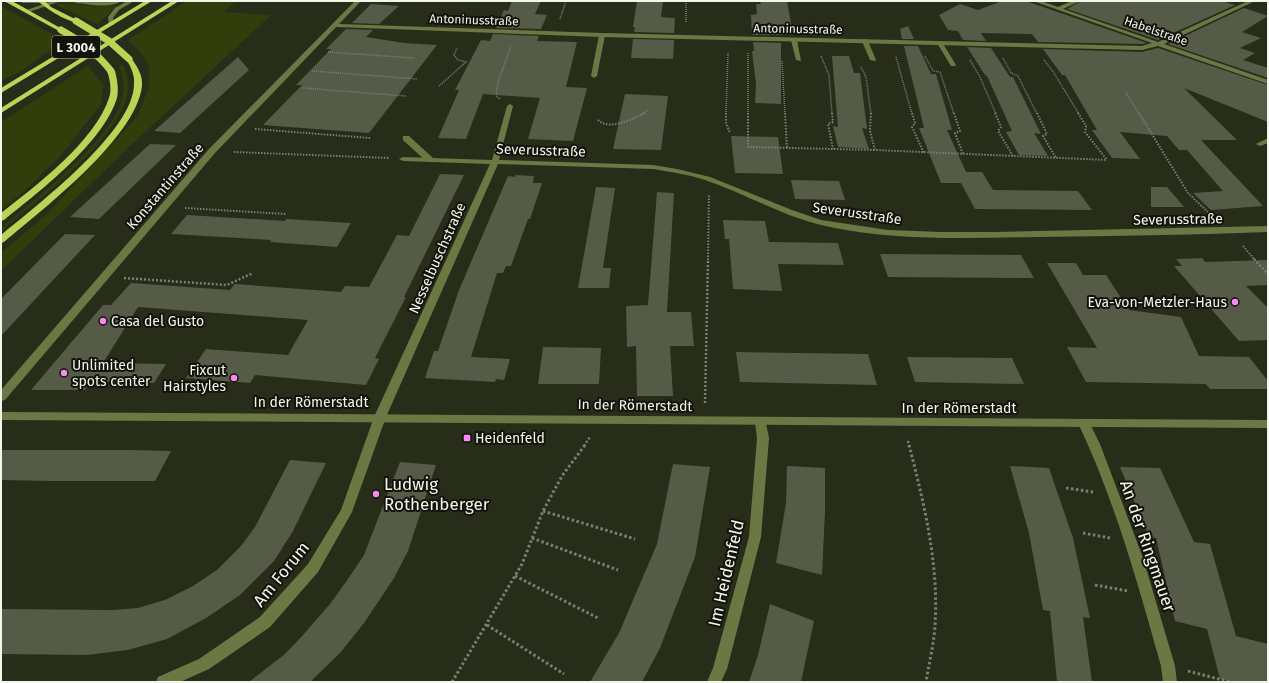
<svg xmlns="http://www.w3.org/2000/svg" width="1269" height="683" viewBox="0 0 1269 683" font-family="'Fira Sans',sans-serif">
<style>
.built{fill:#2f351b}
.green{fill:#333d0c}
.building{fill:#555b46}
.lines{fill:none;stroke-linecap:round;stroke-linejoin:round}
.path-far3{stroke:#7b8070;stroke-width:1.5;stroke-dasharray:1 1;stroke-linecap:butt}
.path-far2{stroke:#7b8070;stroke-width:2;stroke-dasharray:1.5 1.5;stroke-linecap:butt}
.path-far1{stroke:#7b8070;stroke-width:2.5;stroke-dasharray:2 2;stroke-linecap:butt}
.path{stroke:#7b8070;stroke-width:3;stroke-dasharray:2.5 2.5;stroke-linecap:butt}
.service{fill:#6c7844;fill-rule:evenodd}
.minor{fill:#6c7844;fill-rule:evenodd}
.tertiary{fill:#6c7844;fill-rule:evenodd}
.trunk{fill:#bad455;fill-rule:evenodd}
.trunk-bridge{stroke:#bad455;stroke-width:7}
.poi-dot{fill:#f689ee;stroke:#12140c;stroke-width:1.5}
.labels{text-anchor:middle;stroke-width:4;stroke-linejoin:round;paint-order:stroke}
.far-street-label{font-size:12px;fill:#f3f6ea;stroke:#12140c}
.shield{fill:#12140c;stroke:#b0b2a7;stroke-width:1}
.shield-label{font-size:13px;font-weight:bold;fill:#f3f6ea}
.street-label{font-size:14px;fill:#f3f6ea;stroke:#12140c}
.poi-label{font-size:14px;fill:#f3f6ea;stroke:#12140c;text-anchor:start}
.near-poi-label{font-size:17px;fill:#f3f6ea;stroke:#12140c;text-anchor:start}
.near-street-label{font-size:17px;fill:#f3f6ea;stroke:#12140c}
</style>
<rect width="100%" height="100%" fill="#282d1a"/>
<path class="built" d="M52,1H136L101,7L54,4Z"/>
<path class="green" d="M187,1H236L223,12L271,15L130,146L1,271V253L46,215L137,117L149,87V65L139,51L128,40Z
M60,4L101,7L118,5C110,11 105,19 97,24L56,5Z
M1,6L59,38L56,46L21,71L1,81Z
M123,64C126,73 129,81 128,91C122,137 36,202 1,231V228C34,200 105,145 120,105C125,92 125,80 119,67Z
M88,66L103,85L101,104L59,158L23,192L1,210V122Z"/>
<path class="building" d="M512,1H541L535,14L547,15L541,29L496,28L504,10L508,11Z
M637,1H663L661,17L675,18L674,33L634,32L635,27H633Z
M760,1H787L793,35H752L751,15L757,14L756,4H761Z
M1002,1H1026L1147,43L1142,44L1038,42L1032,34L981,33L986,41L963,40L958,31L948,30L939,15L960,4L978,10Z
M1081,1H1221L1235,5L1158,40L1067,9Z
M371,4L399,6L379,24L352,23Z
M1244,8L1268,16L1242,32L1261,38L1240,48L1255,53L1243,60L1268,68V78L1168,44Z
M908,26L914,39H902L900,29Z
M346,29L373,30L366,37L404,43L437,45L369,133L263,125L302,85H296L331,49H326Z
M493,34L539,36L537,41L577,42L566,87L587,88L573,141L528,139L540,98L483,94L466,139L438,138L459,90H455L481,40L490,41Z
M633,39L674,40L673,59L631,58Z
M753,42L781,43V104L755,103L756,84L752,51H754Z
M904,46H918L931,74H936L952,130H947L966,172H982L993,190L1078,191L1092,210L975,209L961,183H941L919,128H924Z
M967,47L991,48L1010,77H1013L1041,134L1034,133L1048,156L1019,155L1006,132L1012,131L987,76L985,75Z
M1158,48L1268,85V122L1184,88L1237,140H1201L1263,206L1211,210L1193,193L1223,191L1187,150H1179L1167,136L1120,132L1140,159L1112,158L1092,130H1097L1065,75H1062L1043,49L1142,52Z
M832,56H849L854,73H860L867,129L862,128L869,149L838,147L833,126L838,127Z
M238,57L249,70L180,133L154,131Z
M625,94L668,96L661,150L613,149Z
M731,136L778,137L783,174L735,173Z
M150,144L176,145L99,219L70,217Z
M440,174L464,175L404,297H406L375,358L379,359L366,385L255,375L250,383L186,378L206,349L288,355L308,320L138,307L103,363L166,364L154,383L89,382L85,390H31L103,305H111L131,283L230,290L235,284L341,292L345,286L369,287L397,235L409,236Z
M515,175L534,176L533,183H542L530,219H528L511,266H506L503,273H497L471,357L510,359L504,380L496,379L495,382L425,378L434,351H438L459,290L508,176L515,177Z
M791,180L839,181L845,200L795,199Z
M596,187L615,188L603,268H611L609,288H578Z
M1151,187H1167L1184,207H1151Z
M657,192L674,193L667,312H691L694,346H670L673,396H637L636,346L627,347L626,306L648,305Z
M187,215L285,221L286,219L351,223L337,247L270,242L271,240L171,234Z
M723,220L765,221L769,242L838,243L844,265L778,264L782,291L733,289L729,239H725Z
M65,234L95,235L1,336V299Z
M880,254L1021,255L1034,278L888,277Z
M1202,258L1205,262L1268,260V285L1246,286L1268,308V340L1239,341L1174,266H1182L1176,259Z
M1047,263H1076L1083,275H1106L1129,310L1181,317L1199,356L1249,357L1268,381V389H1210L1206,384L1086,382L1067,347L1097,348Z
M543,347L601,348L599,384H538Z
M736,352L868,354L877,385L740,382Z
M907,357L1012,358L1024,384L915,382Z
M1,450H132L171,451L155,481H52L1,480Z
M290,460L326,463L293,531L274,561L240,595L206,618L167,639L128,650L87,655L1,654V609L113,610L138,608L165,600L193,586L217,570L241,546L255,527Z
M400,462L436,465L408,551L394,578L364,623L340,653L310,682H249L285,654L303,635L330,604L348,579L364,555Z
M673,464L710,467L695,557L660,648L642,682H590L619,633L657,544Z
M787,466L825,468V511L822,575L776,563L786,503Z
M1010,466L1049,468L1073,538L1090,618L1083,617L1092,682H1057L1050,611L1043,610L1029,533Z
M1120,467L1160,468L1194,542L1210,544L1236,636L1268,644V682H1233L1220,679L1207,629L1175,621L1156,538L1149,537Z
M770,604L814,621L801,682H749L758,655Z"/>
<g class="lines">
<path class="path-far3" d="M686,1V22
M560,19L566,1
M328,52L414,58
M748,53V114
M821,56L829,75L832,114
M925,56L933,71L940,72L954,114
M896,57L912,114
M1003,58L1011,73L1018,76L1037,114
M970,60L980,77L996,114
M1044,60L1054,73L1079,114
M782,61L785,114
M861,67L866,77L871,114
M312,71L417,79
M439,86L466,62L458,60L454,55L457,48
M303,88L406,96
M1126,93L1139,114
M500,99L496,96L498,82L511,46
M642,114L649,109
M726,114L728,52"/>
<path class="path-far2" d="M726,113V123L730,133
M748,113V147L875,150
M785,113L787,148
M832,113L833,122L828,124L833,149
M871,113L870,131L875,150L1107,160
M912,113L915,123L912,127L924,153
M954,113L960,131L955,133L963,154
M995,113L1001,127L998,131L1013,156
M1037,113L1047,134L1043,136L1056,158
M1078,113L1086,126L1085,132L1107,160
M1139,113L1188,193L1211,215
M598,120C609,131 633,119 645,113
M255,129L370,138
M234,152L389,158
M185,208L286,214
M1243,246L1255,260
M708,260L709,194"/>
<path class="path-far1" d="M1254,259L1268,274
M124,278L227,285L253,273
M705,403L708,259
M908,441L909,446
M584,446L590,437"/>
<path class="path" d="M909,445C924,503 939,564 935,625C934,644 929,663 926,682
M1066,488L1093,492
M543,511L635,539
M1083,533L1110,538
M532,538L618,570
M515,576L598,618
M1095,585L1128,591
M487,625L564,674
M1188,671L1230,682
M452,682L522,564L543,511L562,476L585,445"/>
<path class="service" d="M20,1H46L43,3H23Z
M52,1H61L29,12L24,11Z
M73,1H121C109,9 90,4 76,3Z
M127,1H134L119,10L113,18L114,25L109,26L108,17L115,8Z
M602,33L605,35L597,76L594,78L591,76L599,35Z
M794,38L797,40L801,61L796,60L791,40Z
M865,39L868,41L876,60L875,61L870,60L862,41Z
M938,42H942L956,65L955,66H951L937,43Z
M403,136H409L433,158V162H427L403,140Z"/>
<path class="minor" d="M355,1H361L339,24L602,33L1142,46L1152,43L1033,1H1041L1058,7L1072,1H1080L1063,9L1158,42L1248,1H1255L1164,44L1268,80V84L1158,46L1142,50L602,37L336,27L215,153L5,400L1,401V390L209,149Z
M510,104L513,106L499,160L653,165L677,169L710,177L792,210L821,220L888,230L941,232H995L1268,226V232C1190,235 1113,236 1035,237C969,238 900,241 835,228C789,220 749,195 705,180C688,174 670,172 653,169L498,164L386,417L352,512L318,572L270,627L209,669L180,682H156L158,677L199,659L260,617L308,564L341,510L374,417L490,164L403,161L399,159L403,157L492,160L507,106Z
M1268,138V143L1260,146L1256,144Z
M761,418L765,419L769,438L761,537L727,669L721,682H707L713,668L749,537L757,438L755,422L757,419Z
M1084,419L1088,420L1100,444L1143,558L1175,666L1177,682H1163L1161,666C1138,584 1115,501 1078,423L1080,420Z"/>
<path class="tertiary" d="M1,412L1268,420V428L1,420Z"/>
<path class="trunk" d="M4,1H12L64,30L59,31Z
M38,1H45L51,7L79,21C72,26 44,7 38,1Z
M145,1H152L1,93V88Z
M172,1H179L1,113V108Z
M129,57L131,58C137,66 143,75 142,86C136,138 43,209 4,242L1,243V235C36,206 133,132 134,85C135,75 131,67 126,59Z
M111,69L115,71C117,79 119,89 117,98C103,143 40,191 4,220L1,221V213C36,186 95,141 109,98C112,90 110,79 107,71Z"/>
<path class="trunk-bridge" d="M76,21L109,41L129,59
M61,30C81,41 97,53 111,71"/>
</g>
<g class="poi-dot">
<circle cx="1235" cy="302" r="4"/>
<circle cx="103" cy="321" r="4"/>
<circle cx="64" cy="373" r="4"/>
<circle cx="234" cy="378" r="4"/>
<rect x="463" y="434" width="8" height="8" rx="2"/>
<circle cx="376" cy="494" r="4"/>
</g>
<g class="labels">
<g class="far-street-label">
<text transform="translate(474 20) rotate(2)" y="4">Antoninusstraße</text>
<text transform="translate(798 29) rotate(1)" y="4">Antoninusstraße</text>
<text transform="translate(1156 31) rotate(19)" y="4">Habelstraße</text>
</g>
<rect class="shield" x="52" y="36" width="48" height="22" rx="3"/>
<g class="shield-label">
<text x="76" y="52">L 3004</text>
</g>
<g class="street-label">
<text transform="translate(541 150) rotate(2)" y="5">Severusstraße</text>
<text transform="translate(165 186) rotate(-49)" y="5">Konstantinstraße</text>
<text transform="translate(857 213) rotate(8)" y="5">Severusstraße</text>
<text transform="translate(1178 219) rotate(-1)" y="5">Severusstraße</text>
<text transform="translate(437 258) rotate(-66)" y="5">Nesselbuschstraße</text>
<text x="311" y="407">In der Römerstadt</text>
<text transform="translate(635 405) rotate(1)" y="5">In der Römerstadt</text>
<text x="959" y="413">In der Römerstadt</text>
</g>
<g class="poi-label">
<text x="1227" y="307" text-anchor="end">Eva-von-Metzler-Haus</text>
<text x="111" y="326">Casa del Gusto</text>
<text x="72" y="370">Unlimited<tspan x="72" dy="16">spots center</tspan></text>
<text x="226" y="375" text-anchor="end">Fixcut<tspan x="226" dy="16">Hairstyles</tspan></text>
<text x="475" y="443">Heidenfeld</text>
</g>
<g class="near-poi-label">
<text x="384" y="490">Ludwig<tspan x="384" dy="20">Rothenberger</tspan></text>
</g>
<g class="near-street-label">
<text transform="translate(1148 546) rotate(71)" y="6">An der Ringmauer</text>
<text transform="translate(726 573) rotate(-77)" y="6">Im Heidenfeld</text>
<text transform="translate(281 574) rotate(-51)" y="6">Am Forum</text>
</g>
</g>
<rect width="1269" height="683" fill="none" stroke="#f3f6ea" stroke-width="4"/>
</svg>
